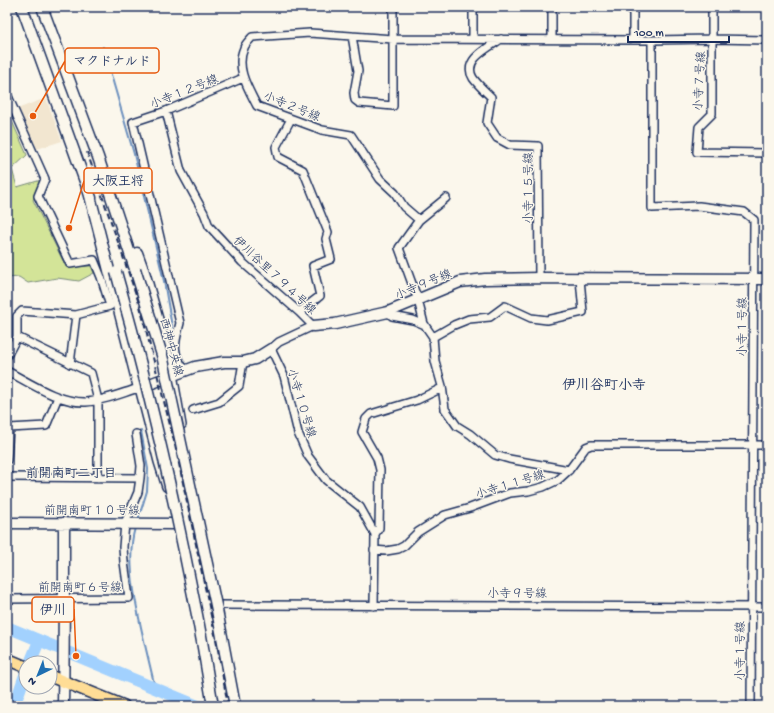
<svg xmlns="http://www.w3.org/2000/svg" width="774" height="713" viewBox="0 0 774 713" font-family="'Gochi Hand','Klee One',sans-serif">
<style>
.built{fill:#f2e6d0}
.green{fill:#d3e498;stroke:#778a7b}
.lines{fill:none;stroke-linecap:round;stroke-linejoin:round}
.stream{stroke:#6c90be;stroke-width:2}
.river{stroke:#a2d1fe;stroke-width:12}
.street-casing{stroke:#1b2f5e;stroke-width:10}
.secondary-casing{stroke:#1b2f5e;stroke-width:13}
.primary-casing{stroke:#1b2f5e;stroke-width:14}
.street{stroke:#fbf7ec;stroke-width:7}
.secondary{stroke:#fbf7ec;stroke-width:10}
.primary{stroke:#ffdd96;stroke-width:11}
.rail{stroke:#1b2f5e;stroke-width:2;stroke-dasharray:6 3;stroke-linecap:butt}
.secondary-bridge-casing{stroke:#1b2f5e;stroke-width:13;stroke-linecap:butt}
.secondary-bridge{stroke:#fbf7ec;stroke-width:10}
.labels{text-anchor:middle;stroke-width:3;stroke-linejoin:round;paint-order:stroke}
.street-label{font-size:12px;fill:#1b2f5e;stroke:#fbf7ec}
.neighbourhood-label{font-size:13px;font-weight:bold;fill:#1b2f5e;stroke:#fbf7ec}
.quarter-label{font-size:14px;font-weight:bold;fill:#1b2f5e;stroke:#fbf7ec}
.leader{fill:none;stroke:#e8590c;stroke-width:1.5}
.callout-dot{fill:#e8590c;stroke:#fbf7ec;stroke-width:1.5}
.callout{fill:#fbf7ec;stroke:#e8590c;stroke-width:1.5}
.callout-label{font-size:13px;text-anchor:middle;font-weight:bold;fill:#1b2f5e}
</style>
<rect width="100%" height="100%" fill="#fbf7ec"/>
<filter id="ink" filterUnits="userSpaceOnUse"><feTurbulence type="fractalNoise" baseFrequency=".025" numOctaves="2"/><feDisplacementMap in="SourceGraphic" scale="8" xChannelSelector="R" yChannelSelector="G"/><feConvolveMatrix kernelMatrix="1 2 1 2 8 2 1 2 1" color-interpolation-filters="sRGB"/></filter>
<g filter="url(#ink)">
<path class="built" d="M46,98L62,141L37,149L17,109Z"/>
<path class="green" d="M7,110L27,155L12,169L17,187L41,180L33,200L66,267L91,266L94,273L79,281L57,278L28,283L19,277L7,278Z"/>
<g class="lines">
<path class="stream" d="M103,47L134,154L164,281L172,327
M138,520L147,491L148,469L141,431
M135,528C122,570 146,644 155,688"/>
<path class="river" d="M7,627L198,706
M30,663L39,641
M17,706V698L26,672"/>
<defs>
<path id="street" d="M393,7V39L652,40L712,39V7
M473,7V39
M552,7V39
M633,7V40
M352,36L358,71L354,93L355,100L359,103L393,106V39L310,33L252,37C250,40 245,44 244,48C235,68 248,88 257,106L322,130L351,135L380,179L395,193L404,207L419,220
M501,39C488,48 462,60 473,78C478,85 485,91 491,97L487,123L497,138L510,145L538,146L539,278
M652,40V208L699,206L744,212L754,220L751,706
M767,40L712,39V114L699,127L697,152L767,153
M7,94L45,179L38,196L70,264L94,260L101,277L110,306L76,315L22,311L17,316V337L7,356
M166,111L181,171L204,213L209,226L242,262L299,312L313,326L279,342L271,349L284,376L298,433L308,456L326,480L360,507L375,534L374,606
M291,119L276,147L278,157L303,170L328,232L326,239L331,259L313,266L320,296L299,312
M446,198L419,220L399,248L418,300L424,324L433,337L435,361L442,386L445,409L457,426L470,434L495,455L509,459L569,470
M388,312L392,316L413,320L425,325
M17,337L91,373L98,400V478
M433,337L454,325L469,319L490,317L505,306L531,318L547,320L583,312L580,279
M70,364L76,315
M185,370C171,352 175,343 180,323L133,122L166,111L243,78
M7,371C30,383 59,403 86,402C104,401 122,393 139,388L158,462L166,487
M173,374L182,425
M193,410L219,402L239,386L243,362
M7,460L9,428L46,426L58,397
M7,477L140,478
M375,534L379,528L380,470L377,458L362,432L366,419L371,414L417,400L442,388
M374,550L386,551L398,549L404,546L418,532L445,515L470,508L510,493L528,491L543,487L558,480L569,470L586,447L591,445H767
M7,599L129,598L124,562L123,547L125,523L138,492L140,478L141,466L136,434
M219,605L767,607"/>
<path id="secondary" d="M22,7L91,198
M42,7L98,157L135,269
M89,192L139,388L195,367L224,362H243L255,359L271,349
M137,253L145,275L173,374
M313,326L335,324L388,312L460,282L485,279L539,278L767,279
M7,523L176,524
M63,706C64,645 64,584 64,523"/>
<path id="primary" d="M7,659L26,667
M50,676L124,706"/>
</defs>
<use href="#street" class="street-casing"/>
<use href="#secondary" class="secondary-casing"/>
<use href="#primary" class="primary-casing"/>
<use href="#street" class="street"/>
<use href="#secondary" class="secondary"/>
<use href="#primary" class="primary"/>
<path class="rail" d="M87,152L140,306L175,445L217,644L228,706"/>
<defs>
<path id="secondary-bridge" d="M135,269L162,355L217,610L235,706
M116,272C147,381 173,493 195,605C202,638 207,672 213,706"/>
</defs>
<use href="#secondary-bridge" class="secondary-bridge-casing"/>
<use href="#secondary-bridge" class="secondary-bridge"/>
</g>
</g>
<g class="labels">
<g class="street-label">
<text transform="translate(699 81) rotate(-87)" y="4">小寺７号線</text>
<text transform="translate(184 91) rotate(-22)" y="4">小寺１２号線</text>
<text transform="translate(292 106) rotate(22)" y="4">小寺２号線</text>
<text transform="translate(528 188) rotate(-90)" y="4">小寺１５号線</text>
<text transform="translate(275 275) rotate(43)" y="4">伊川谷里７９４号線</text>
<text transform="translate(423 284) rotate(-23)" y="4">小寺９号線</text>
<text transform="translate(742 327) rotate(-90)" y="4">小寺１号線</text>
<text transform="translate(172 347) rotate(75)" y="4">西神中央線</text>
<text transform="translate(302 403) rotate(73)" y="4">小寺１０号線</text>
<text transform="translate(510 484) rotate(-17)" y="4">小寺１１号線</text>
<text x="92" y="514">前開南町１０号線</text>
<text x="80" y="591">前開南町６号線</text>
<text x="517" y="597">小寺９号線</text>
<text transform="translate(740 651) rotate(-90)" y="4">小寺１号線</text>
</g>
<g class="neighbourhood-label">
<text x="71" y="477">前開南町二丁目</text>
</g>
<g class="quarter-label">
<text x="604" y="389">伊川谷町小寺</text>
</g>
</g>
<path class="leader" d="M33 116L65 61M69 228L84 181M76 656L74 609"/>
<g class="callout-dot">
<circle cx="33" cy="116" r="4"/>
<circle cx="69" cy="228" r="4"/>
<circle cx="76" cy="656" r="4"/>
</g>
<g class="callout">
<rect x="65" y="48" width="94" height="25" rx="4"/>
<rect x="84" y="168" width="68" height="25" rx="4"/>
<rect x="32" y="597" width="42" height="25" rx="4"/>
</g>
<g class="callout-label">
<text x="112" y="65">マクドナルド</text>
<text x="118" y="185">大阪王将</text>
<text x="53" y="614">伊川</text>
</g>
<rect width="774" height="713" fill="none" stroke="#fbf7ec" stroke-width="24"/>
<rect x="12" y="12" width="750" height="689" fill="none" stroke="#1b2f5e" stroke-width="1.5" filter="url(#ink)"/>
<g transform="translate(38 675) rotate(223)"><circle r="19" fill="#fbf7ec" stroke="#a1a7b3"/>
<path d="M0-3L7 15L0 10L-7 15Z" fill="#1f6fb2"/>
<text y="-6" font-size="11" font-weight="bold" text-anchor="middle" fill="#1b2f5e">N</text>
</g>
<path d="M628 36v6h101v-6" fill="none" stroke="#1b2f5e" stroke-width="2"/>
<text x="634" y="36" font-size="12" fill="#1b2f5e" stroke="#fbf7ec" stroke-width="3" paint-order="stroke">100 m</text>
</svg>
